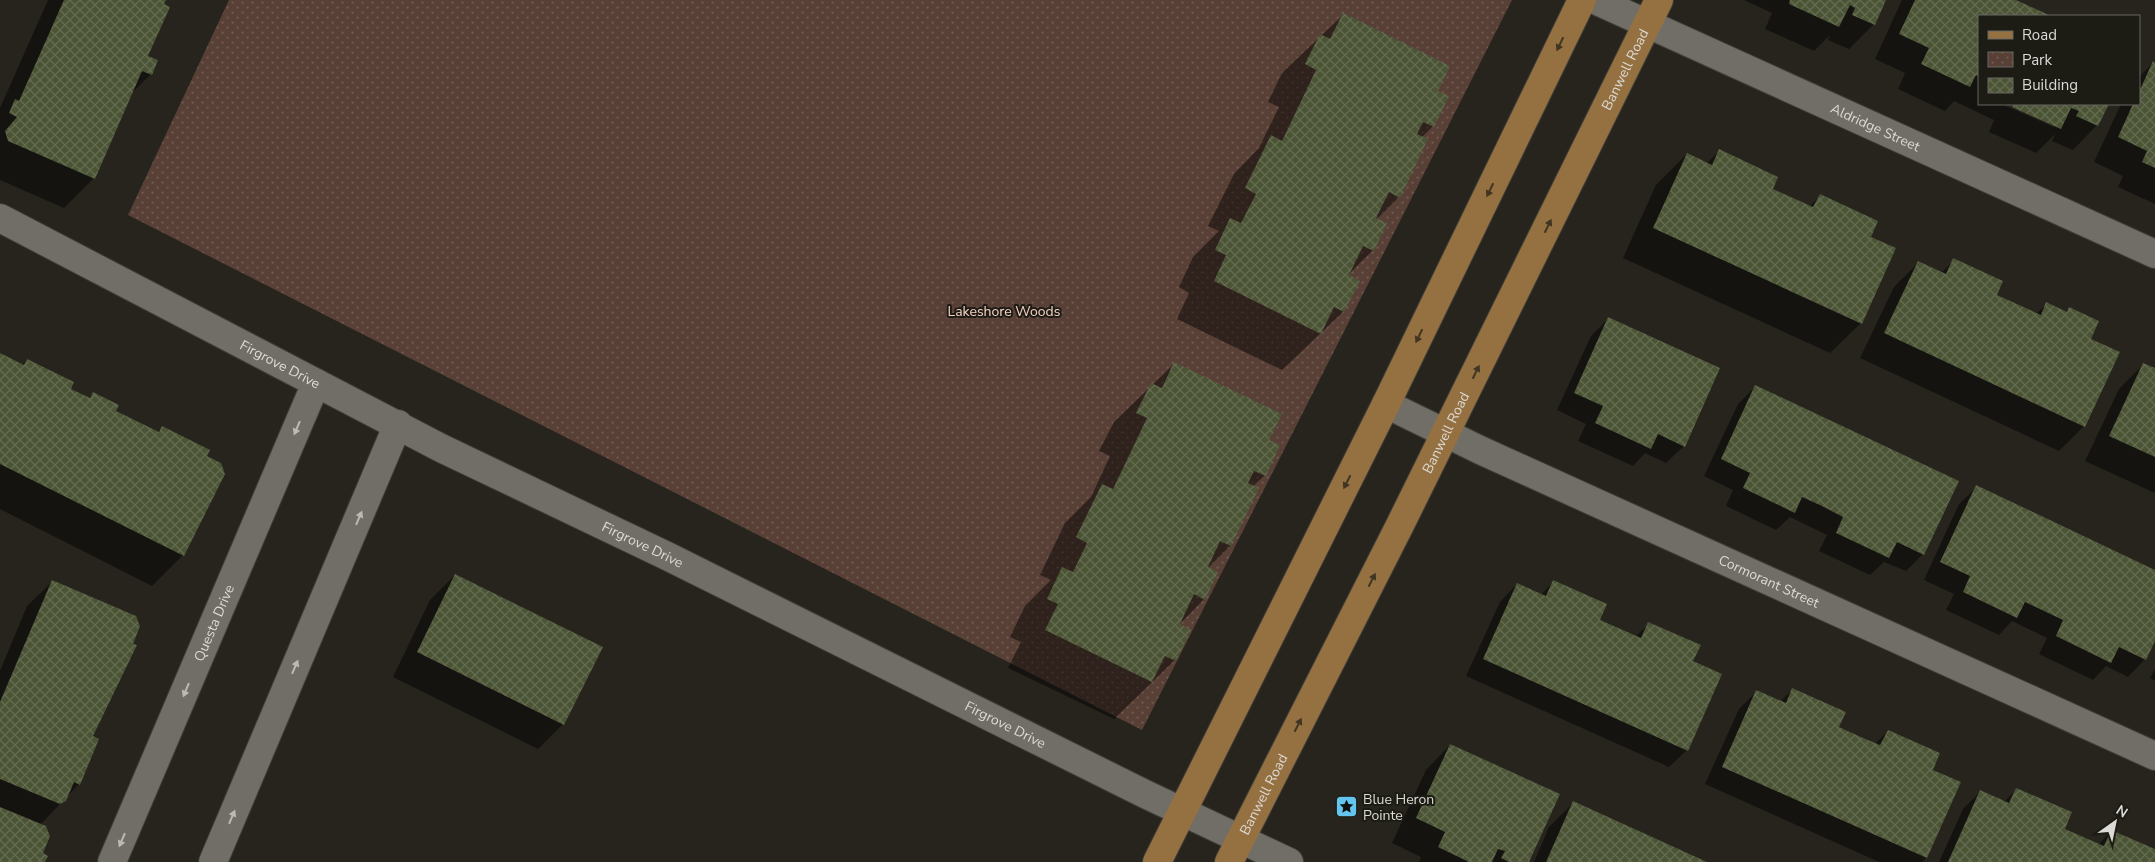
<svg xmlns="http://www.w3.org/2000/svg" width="2155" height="862" viewBox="0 0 2155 862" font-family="'Nunito Sans',sans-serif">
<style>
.park{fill:url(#park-dots)}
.shadow{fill:#0007}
.building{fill:url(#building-cross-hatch)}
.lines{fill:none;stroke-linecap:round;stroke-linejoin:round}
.minor-casing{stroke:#403e39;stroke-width:30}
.major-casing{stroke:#403e39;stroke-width:30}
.minor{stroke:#706e66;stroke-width:28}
.major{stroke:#957141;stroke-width:28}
.oneway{fill:#403522}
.oneway2{fill:#bcbab4}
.labels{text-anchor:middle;stroke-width:4;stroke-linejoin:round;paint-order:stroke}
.street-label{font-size:14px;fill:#dcdad6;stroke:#1c1b14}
.park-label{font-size:14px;fill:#f6d0c2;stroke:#1c1b14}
.poi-label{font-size:14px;fill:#dcdad6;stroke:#1c1b14;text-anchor:start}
</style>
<defs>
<pattern id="park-dots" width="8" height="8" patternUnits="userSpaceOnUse" patternTransform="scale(1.25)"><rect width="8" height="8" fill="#594036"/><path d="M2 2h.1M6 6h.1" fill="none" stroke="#705b52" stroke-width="1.8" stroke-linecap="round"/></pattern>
<pattern id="building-cross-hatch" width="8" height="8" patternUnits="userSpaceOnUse" patternTransform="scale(1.25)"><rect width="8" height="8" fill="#4b5435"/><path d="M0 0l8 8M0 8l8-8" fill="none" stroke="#646c52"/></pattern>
</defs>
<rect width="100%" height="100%" fill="#26241d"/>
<path class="park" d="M229,0H1512L1142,730L128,215Z"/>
<path class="shadow" d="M48,0H165L147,57L151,74L130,95L94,178L64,208L0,180V108Z
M1744,0H1885L1874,24L1849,49L1828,40L1830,35L1814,51L1765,29L1772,13Z
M1902,0H2013L2048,16H1979V104H2007L2006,106L2054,127L2056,125L2008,104H2107L2097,125L2073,150L2052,141L2055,134L2036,153L1989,132L1994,120L1954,101L1945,111L1898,89L1905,73L1875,59Z
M1343,15L1436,92L1433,126L1422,137L1399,197L1376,220L1373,250L1347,276L1343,312L1282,370L1177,319L1189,293L1179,287L1193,257L1219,231L1208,226L1234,174L1259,148L1279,107L1268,102L1282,73Z
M2153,63L2155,64V204L2118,187L2123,176L2094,162L2121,104H2139V77Z
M1719,151L1771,189L1809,207L1820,196L1870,238L1861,323L1830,353L1623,258L1656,185L1687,154L1706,164Z
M1954,260L1996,295L2036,314L2047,304L2066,313L2070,309L2089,340L2084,426L2059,451L1860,358L1894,287L1918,263L1941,273Z
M1608,319L1684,446L1666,463L1645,453L1633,466L1578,441L1586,424L1557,410L1591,336Z
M0,354L22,365L27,360L70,389L89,398L94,393L115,411L157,433L163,427L206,456L183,555L152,586L0,509Z
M1174,364L1268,440L1265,475L1253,486L1230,546L1208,568L1204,599L1179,625L1175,660L1114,719L1008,668L1021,642L1010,637L1025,606L1051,580L1040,575L1065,523L1091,497L1110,456L1099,451L1114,422Z
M2144,364L2155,370V493L2085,461L2119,389Z
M1756,386L1923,554L1906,571L1884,562L1870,575L1819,551L1827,535L1790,517L1776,530L1726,506L1733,490L1704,476L1738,404Z
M1977,487L2155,571V638L2145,659L2128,677L2106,666L2093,680L2039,654L2047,638L2012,621L1999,635L1946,610L1954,594L1924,580L1959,504Z
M455,575L563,724L538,749L393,677L430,600Z
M1554,581L1598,620L1635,637L1649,624L1692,662L1687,750L1669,767L1466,676L1500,602L1517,584L1541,595Z
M52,582L91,736L79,784L40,825L43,862H0V671L27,606Z
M2155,669V681L2150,678Z
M1793,689L1838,728L1875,744L1888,731L1931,770L1960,782L1926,858L1922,862H1879L1705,784L1739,709L1756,692L1780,702Z
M1450,745L1527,862H1419L1421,857L1392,843L1426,770Z
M2017,789L2063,829L2098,845L2111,831L2155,851V862H1939L1963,809L1980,792L2004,802Z
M1573,803L1704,862H1534L1549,827Z"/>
<path class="building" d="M64,0H166L164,4L170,7L148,56L158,60L152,75L142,71L95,179L8,141L5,131L17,117L9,113L15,99L19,101Z
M1790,0H1886L1875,25L1852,15L1855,8L1850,5L1839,27L1789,4Z
M1915,0H2016L2051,16H1979V77L1976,75L1970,87L1921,64L1929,48L1899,34Z
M1343,13L1450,66L1438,91L1449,96L1434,127L1423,122L1417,134L1428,139L1400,198L1389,192L1376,218L1387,223L1374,251L1363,246L1349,275L1360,281L1344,312L1334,307L1321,334L1214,281L1226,255L1215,250L1230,218L1241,223L1256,194L1245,188L1271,135L1282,141L1316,70L1305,64L1320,34L1330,39Z
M2153,61L2155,63V168L2142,162L2147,151L2118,137L2133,104H2139V92Z
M2014,104H2109L2098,126L2076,116L2079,111L2071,108L2061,129L2012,107Z
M1719,149L1778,177L1773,189L1813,207L1820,194L1878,221L1871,237L1896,248L1862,324L1653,228L1687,153L1712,165Z
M1953,258L2003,281L1997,295L2041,315L2046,302L2067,312L2069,307L2099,321L2091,339L2120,352L2085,427L1884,333L1918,261L1946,274Z
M1608,317L1720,368L1685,447L1658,434L1651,449L1595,423L1603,406L1574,393Z
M0,353L24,365L27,359L74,382L71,389L90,398L93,392L119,405L116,411L159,432L162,426L210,450L207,456L221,463L225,474L184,556L0,464Z
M1174,362L1282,414L1269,440L1280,445L1266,476L1254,471L1248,483L1259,488L1231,546L1220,541L1208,567L1218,572L1205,600L1194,594L1180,624L1191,630L1176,661L1165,656L1152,682L1045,630L1058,604L1047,599L1062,567L1073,572L1087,543L1076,537L1102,484L1113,489L1147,418L1136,413L1151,383L1162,388Z
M2143,363L2155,368V457L2109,436Z
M1755,385L1959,481L1924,555L1897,542L1889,558L1836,533L1843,517L1822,506L1802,497L1795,513L1743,488L1750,473L1721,459Z
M1976,485L2155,570V641L2146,660L2119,647L2111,663L2056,636L2063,620L2025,602L2017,618L1963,592L1970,576L1940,562Z
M455,574L603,647L564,725L417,652Z
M52,580L136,616L140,626L133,644L137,645L93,736L99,739L80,785L74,782L66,801L60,804L0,779V702Z
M1553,580L1607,604L1600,620L1641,638L1648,622L1701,645L1693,661L1722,674L1688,751L1483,659L1517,583L1546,596Z
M1792,688L1846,712L1839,727L1863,738L1880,745L1888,730L1940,753L1933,770L1961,782L1927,858L1722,767L1756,690L1786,703Z
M1450,744L1560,794L1529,862H1509L1501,858L1505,851L1498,849L1492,862H1469L1438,847L1445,832L1416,818Z
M2016,788L2072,812L2065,829L2104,846L2111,830L2155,849V862H1948L1980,790L2009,803Z
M1573,801L1707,862H1546Z
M0,807L46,826L50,836L43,853L48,856L45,862H0Z"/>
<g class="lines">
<defs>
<g id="minor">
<path id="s1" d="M1595,0L2155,254"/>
<path id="s2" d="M0,218L441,448L667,556L1145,794L1289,862"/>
<path id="s3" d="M1386,404L1480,450L2155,756"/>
<path id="s4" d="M112,862L316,383"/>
<path d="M213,862L398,424"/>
</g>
<g id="major">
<path d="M1157,862L1386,404L1582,0"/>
<path id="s5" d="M1229,862L1400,525L1659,0"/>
</g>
</defs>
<use href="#minor" class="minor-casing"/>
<use href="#major" class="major-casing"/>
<use href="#minor" class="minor"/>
<use href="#major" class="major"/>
</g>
<defs><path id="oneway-solid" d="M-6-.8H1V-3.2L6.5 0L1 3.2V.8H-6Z" transform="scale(1.25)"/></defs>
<g class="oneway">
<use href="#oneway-solid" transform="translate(1560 44) rotate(116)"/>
<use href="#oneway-solid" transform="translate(1490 190) rotate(116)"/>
<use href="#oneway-solid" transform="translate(1548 226) rotate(-64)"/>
<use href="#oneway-solid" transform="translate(1419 336) rotate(116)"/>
<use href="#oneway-solid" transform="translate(1476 372) rotate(-64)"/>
<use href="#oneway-solid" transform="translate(1347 482) rotate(117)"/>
<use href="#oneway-solid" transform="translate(1372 580) rotate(-63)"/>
<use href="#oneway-solid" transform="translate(1298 725) rotate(-63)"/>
</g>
<g class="oneway2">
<use href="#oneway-solid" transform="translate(297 428) rotate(113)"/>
<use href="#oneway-solid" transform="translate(359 518) rotate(-67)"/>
<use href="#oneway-solid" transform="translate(295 667) rotate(-67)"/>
<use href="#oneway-solid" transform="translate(186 690) rotate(113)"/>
<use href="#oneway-solid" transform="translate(232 817) rotate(-67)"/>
<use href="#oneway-solid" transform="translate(122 840) rotate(113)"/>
</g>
<defs>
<symbol id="sight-square" viewBox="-11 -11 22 22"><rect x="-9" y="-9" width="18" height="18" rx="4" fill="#64c5ee" stroke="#1c1b14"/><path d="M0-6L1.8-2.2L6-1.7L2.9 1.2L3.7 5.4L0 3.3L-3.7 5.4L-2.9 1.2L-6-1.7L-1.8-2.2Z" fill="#111"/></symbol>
</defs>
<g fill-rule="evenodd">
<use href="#sight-square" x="1334" y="794" width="25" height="25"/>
</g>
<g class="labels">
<g class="street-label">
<text dy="5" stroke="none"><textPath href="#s5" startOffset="886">Banwell Road</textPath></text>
<text dy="5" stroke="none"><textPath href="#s1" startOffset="308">Aldridge Street</textPath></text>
<text dy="5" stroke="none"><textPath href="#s2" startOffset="316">Firgrove Drive</textPath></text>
<text dy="5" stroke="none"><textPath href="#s5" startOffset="481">Banwell Road</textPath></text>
<text dy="5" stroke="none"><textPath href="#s2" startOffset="721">Firgrove Drive</textPath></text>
<text dy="5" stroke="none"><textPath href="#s3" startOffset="422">Cormorant Street</textPath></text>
<text dy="5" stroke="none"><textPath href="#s4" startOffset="260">Questa Drive</textPath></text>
<text dy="5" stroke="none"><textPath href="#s2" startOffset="1126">Firgrove Drive</textPath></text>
<text dy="5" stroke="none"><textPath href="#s5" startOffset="76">Banwell Road</textPath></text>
</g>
<g class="park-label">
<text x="1004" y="316">Lakeshore Woods</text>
</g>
<g class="poi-label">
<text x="1363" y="804">Blue Heron<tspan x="1363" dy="16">Pointe</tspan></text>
</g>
</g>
<rect x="1978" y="15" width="162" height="90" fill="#1c1b14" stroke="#696762"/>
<rect x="1988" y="31" width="25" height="8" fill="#957141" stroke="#696762"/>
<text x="2022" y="40" font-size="15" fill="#dcdad6">Road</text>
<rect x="1988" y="52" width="25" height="15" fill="url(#park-dots)" stroke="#696762"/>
<text x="2022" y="65" font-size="15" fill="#dcdad6">Park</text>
<rect x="1988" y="78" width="25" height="15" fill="url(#building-cross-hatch)" stroke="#696762"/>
<text x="2022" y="90" font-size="15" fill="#dcdad6">Building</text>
<g transform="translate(2115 822) rotate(33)" stroke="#1c1b14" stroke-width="4" paint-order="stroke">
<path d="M0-4L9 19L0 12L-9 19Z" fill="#dcdad6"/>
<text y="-8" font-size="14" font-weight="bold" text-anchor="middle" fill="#dcdad6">N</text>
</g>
</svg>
